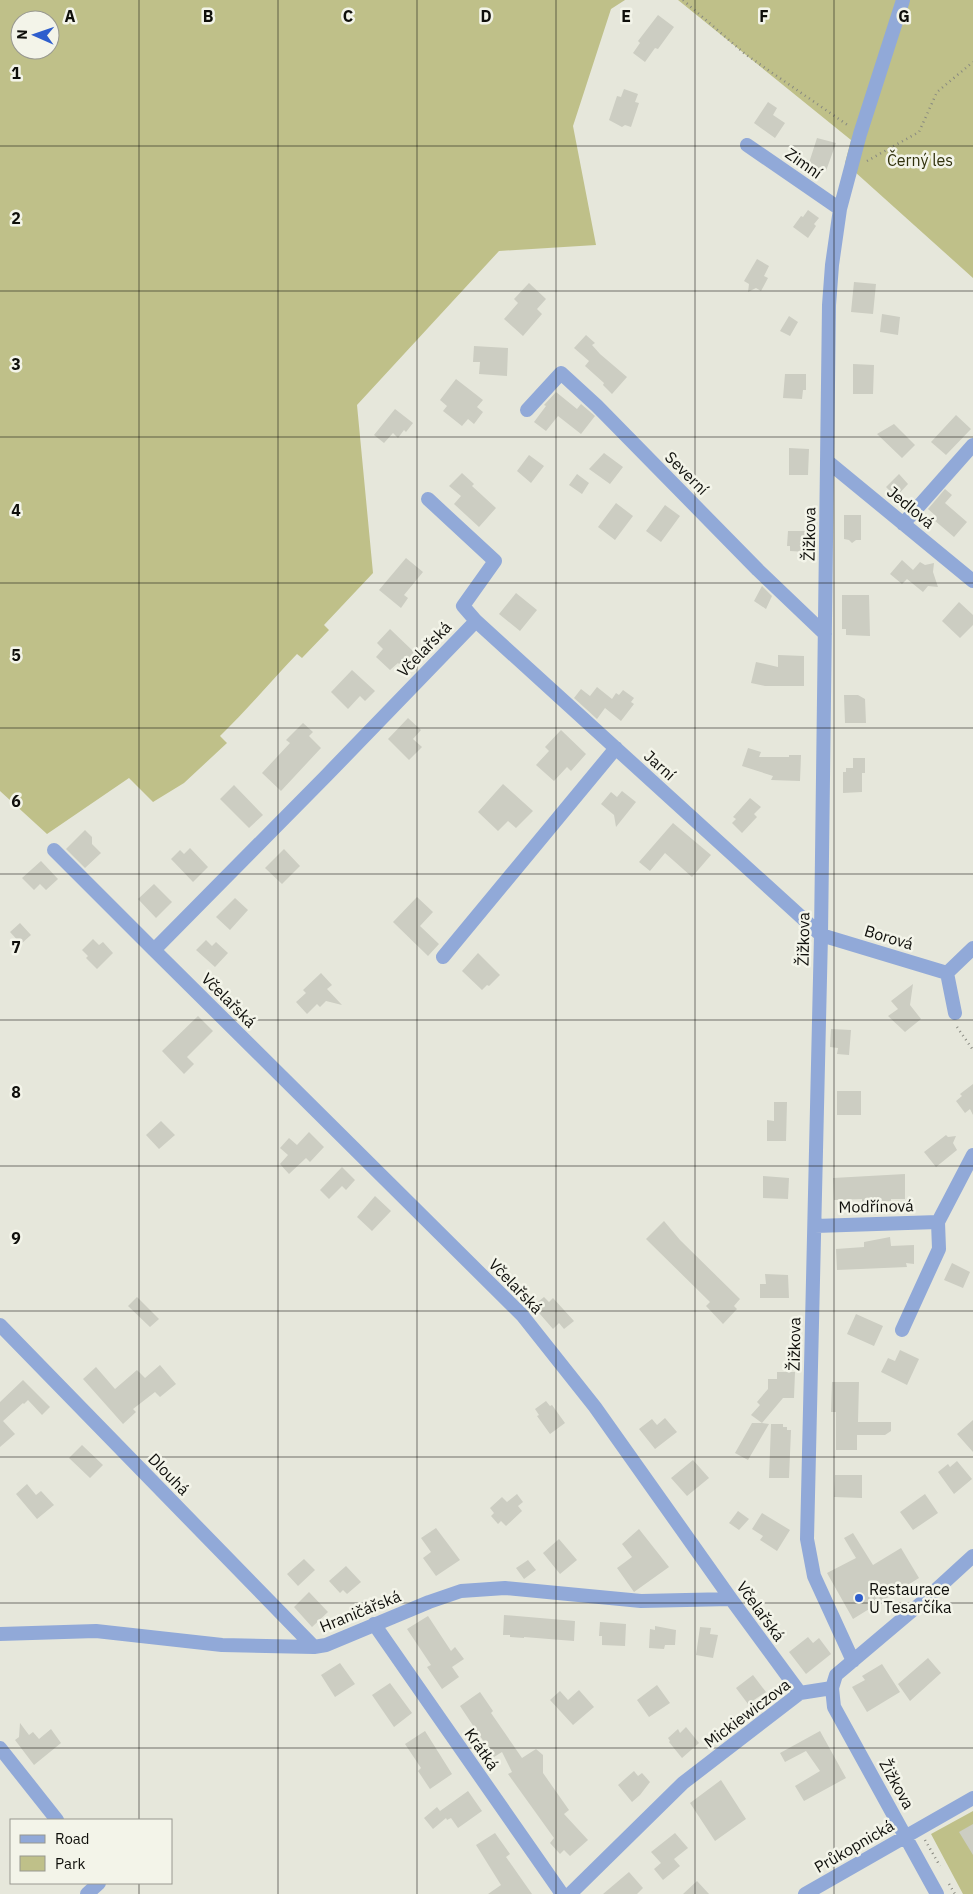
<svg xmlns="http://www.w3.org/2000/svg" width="973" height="1894" viewBox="0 0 973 1894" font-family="'IBM Plex Sans',sans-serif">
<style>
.green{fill:#bfc089;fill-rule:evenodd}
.building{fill:#cccdc2}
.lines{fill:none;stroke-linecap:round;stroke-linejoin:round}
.path{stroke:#888980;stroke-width:2.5;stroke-dasharray:1 4;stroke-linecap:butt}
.minor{stroke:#91a9d8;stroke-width:14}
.grid{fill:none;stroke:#0f0f0b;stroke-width:1;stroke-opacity:0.55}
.poi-dot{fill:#2e5ecd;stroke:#f3f4e9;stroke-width:2}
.labels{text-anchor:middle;stroke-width:5;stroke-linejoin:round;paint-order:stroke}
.park-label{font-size:16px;fill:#31320d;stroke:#f3f4e9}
.street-label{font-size:16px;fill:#0f0f0b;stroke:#f3f4e9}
.poi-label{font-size:16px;fill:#0f0f0b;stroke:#f3f4e9;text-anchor:start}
.grid-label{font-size:16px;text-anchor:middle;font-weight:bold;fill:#0f0f0b;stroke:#f3f4e9;stroke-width:5;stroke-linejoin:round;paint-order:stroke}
</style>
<rect width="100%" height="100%" fill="#e6e7db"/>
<path class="green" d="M0,0H625L611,9L573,126L596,245L499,251L357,405L373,573L324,625L329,630L302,658L297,654C271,681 247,710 220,736L227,743L184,783L153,802L129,778L47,834L0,791ZM20,20H50V50H20Z
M678,0H973V278L845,163L851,140Z
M973,1811V1894H963L931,1834Z"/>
<path class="building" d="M658,15L674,27L658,49L655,48L645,62L633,53L640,43L638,41Z
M624,89L638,94L635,102L639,103L631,127L625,125L622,127L609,120L617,96L621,97Z
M768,102L777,108L773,115L785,123L775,138L754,123Z
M817,138L836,143L826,171L820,169L817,170L808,166Z
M808,210L819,218L814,224L816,226L808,238L793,227L801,216L803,217Z
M757,259L769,266L764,276L768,278L761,291L756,288L748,292L749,284L744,281Z
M854,282L876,284L873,314L851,312Z
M529,283L546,299L537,309L542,314L523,336L504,319L518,303L514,299Z
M882,314L900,317L898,335L880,332Z
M789,316L798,322L790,336L780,331Z
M586,335L595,343L592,345L600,354L627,377L612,394L603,385L604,383L585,366L589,361L574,348Z
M474,346L508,348L507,376L479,374L480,362H473Z
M853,364L874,365L873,394H853Z
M785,374H806V390H803L802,399L783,398Z
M456,379L483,400L477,407L483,412L474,424L468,419L462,426L443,411L447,406L440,400Z
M556,392L577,409L581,404L595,416L581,434L558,416L546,431L534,422L546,406L544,405Z
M395,409L413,423L406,432L404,430L398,438L393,433L384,443L374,435Z
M956,415L971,429L946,455L931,442Z
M894,424L915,445L902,458L877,434Z
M789,448L809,449L808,475H789Z
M604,453L623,467L610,484L589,469Z
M529,455L544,466L531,483L517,471Z
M462,473L474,484L472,486L496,508L479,527L454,504L461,496L449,486Z
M577,474L589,483L582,494L569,485Z
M899,474L908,484L896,497L886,487Z
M945,489L952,495L945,503L967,522L954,537L934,520L937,517L928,509Z
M616,503L633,516L615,540L598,527Z
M665,505L680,516L661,542L646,531Z
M844,515H861V540H856L852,543L849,540L844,539Z
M788,531H807L809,547L807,552L790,551V546H787Z
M406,558L423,572L404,595L408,598L401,608L379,590Z
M902,560L913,570L920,562L925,565L934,563L933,572L938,587L928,586L923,592L907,579L902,584L890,574Z
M762,586L772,596L766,609L754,601Z
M516,593L537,610L520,631L499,614Z
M842,595H869L870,636L846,635V629H842Z
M959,602L973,615V625L960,638L942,621Z
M390,629L414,652L401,666L398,663L390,670L376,657L383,649L377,643Z
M778,655L804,656V686H765L751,683L756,662L778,667Z
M352,670L375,691L365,701L360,696L348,709L331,692Z
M597,687L612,699L616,693L619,695L623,690L634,698L631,702L634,704L621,721L605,708L597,719L574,698L581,689L590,696Z
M844,695H858L865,699L866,723H845Z
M408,718L421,730L413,739L422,747L409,760L388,739Z
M303,723L313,732L309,736L321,748L281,791L262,773L290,743L286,740Z
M561,730L586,754L571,771L567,767L554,781L536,765L549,751L545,747Z
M748,748L761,752L759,757H789V755H801L800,781L771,780L773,776L742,766Z
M853,758H865V773H862V792L843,793V772H846V768H853Z
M503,784L533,811L516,828L508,821L498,831L478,812Z
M234,785L263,815L249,828L220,799Z
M622,791L636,802L616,827L614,815L601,804L611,792L617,797Z
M750,798L761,807L754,814L757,817L742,833L732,823L736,819L733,817Z
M673,823L711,855L692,877L665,853L650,871L639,862Z
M85,830L92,837V844L101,853L85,868L66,849Z
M190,848L208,867L193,882L171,859L180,850L184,854Z
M284,849L300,866L282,884L265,868Z
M41,861L58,879L46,890L40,884L34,890L22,878Z
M154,884L172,902L156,918L138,899Z
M417,897L433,912L420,926L439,944L428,956L393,922Z
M235,898L248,910L230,930L216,917Z
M20,923L31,935L21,944L10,932Z
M93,939L99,945L103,942L113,953L97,969L86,958L88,956L82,950Z
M206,940L212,946L216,942L228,953L215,967L196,950Z
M478,953L500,975L489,986L487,985L482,990L462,971Z
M321,973L332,985L327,989L342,1005L326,1001L320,1007L317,1004L307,1014L296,1002L306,993L303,990Z
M913,984L910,1005L921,1019L905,1032L888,1016L898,1009L891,1001Z
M198,1016L213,1031L187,1057L194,1064L184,1074L162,1051Z
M831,1029L851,1030L849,1055L837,1054L838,1048L830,1047Z
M973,1084V1115L970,1109L965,1113L956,1101L962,1096L960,1094Z
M837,1091H861V1115H837Z
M774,1102H787L786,1141H767V1120L774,1121Z
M161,1121L175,1135L159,1149L146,1135Z
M309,1132L324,1147L310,1162L306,1158L289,1174L280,1164L288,1155L280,1148L289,1138L297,1145Z
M946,1135L948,1137L956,1136L953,1143L957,1150L936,1167L924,1152Z
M342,1167L355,1180L346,1190L342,1186L329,1199L320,1190Z
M905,1174V1199H891V1201L862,1202V1199L834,1200L833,1178Z
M763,1176L789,1178L788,1199L763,1198Z
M375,1196L391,1211L372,1231L357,1217Z
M664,1221L680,1240L740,1299L734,1306L737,1309L723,1324L706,1306L710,1302L646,1239Z
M890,1237L891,1246L914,1245V1264L906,1263L907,1267L837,1270L836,1249L864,1247V1242Z
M952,1263L970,1272L963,1288L944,1280Z
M765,1274L788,1275L789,1298H760V1284H766Z
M137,1297L159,1319L150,1327L128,1306Z
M544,1297L549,1302L553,1298L574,1321L564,1329L559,1323L553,1329L533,1306Z
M856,1314L883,1326L874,1346L847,1334Z
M900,1350L919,1359L907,1385L881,1372L888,1358L895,1361Z
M160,1365L176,1384L160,1397L155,1392L133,1409L136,1412L123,1424L83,1379L96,1367L115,1389L137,1370L145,1378Z
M777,1372H795L794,1398H783L762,1423L769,1424L748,1460L735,1453L752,1423H762L751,1415L760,1405L757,1402L768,1389V1379H777Z
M23,1380L50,1407L42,1415L28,1400L24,1404L23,1403L3,1421L15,1434L0,1447V1402Z
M832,1382H859L858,1422H891V1431L885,1435H857V1450H836V1412H831Z
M546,1401L550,1406L552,1405L565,1423L550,1434L537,1416L539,1415L535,1409Z
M665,1418L677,1432L655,1449L639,1429L652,1419L657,1425Z
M973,1420V1452L957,1434Z
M771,1424H783V1427H787V1430H791L789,1478H769Z
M82,1445L103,1465L90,1478L69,1458Z
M693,1460L709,1478L687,1496L671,1478Z
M957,1461L972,1479L954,1494L938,1472L948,1464L950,1467Z
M835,1475H862V1498L834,1497Z
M27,1484L36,1495L41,1491L54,1505L37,1519L16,1494Z
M517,1494L523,1502L518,1506L522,1511L506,1526L501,1521L498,1524L491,1516L494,1513L490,1508L502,1497L507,1502Z
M925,1494L938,1513L913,1530L900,1512Z
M738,1511L749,1519L739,1530L729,1523Z
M762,1513L790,1530L777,1551L760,1540L763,1536L752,1529Z
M436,1528L460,1560L436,1576L423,1558L431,1552L421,1538Z
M639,1529L669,1567L634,1592L617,1568L632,1557L622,1544Z
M853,1533L873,1565L901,1548L919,1578L853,1619L827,1573L856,1558L844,1538Z
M559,1539L577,1560L560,1574L543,1553Z
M304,1559L315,1570L298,1586L287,1574Z
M528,1560L536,1570L524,1579L516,1568Z
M346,1566L361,1582L347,1594L343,1590L340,1593L329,1581Z
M309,1592L328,1612L312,1627L294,1607Z
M504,1615L575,1621L574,1641L524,1637V1638L510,1637V1635H503Z
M428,1616L451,1651L455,1647L464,1659L452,1667L459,1677L442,1689L427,1667L431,1665L407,1629Z
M600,1622L626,1624L625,1646L602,1645V1636H599Z
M655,1626L676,1630L675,1645H665L664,1649L649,1648L650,1629L655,1630Z
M700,1627L711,1628L710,1634L718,1635L713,1658L696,1655Z
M808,1637L813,1643L819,1638L831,1654L806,1674L789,1652Z
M928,1658L941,1673L910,1701L898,1684Z
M340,1663L355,1684L335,1697L321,1675Z
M882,1664L900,1692L867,1712L852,1687L865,1680L862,1676Z
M753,1675L766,1692L748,1704L736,1688Z
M390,1683L412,1713L394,1727L372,1695Z
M657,1685L670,1703L649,1717L637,1700Z
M579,1690L594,1707L573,1725L550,1700L560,1691L568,1700Z
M480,1692L493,1711L491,1713L522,1758L536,1749L543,1755V1773L569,1810L564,1814L588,1840L570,1856L564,1850L560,1854L550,1843L554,1838L508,1774L512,1772L502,1752L494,1757L460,1706Z
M20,1723L29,1735L33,1732L39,1739L51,1729L61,1743L34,1765L15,1740L19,1737Z
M686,1727L699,1743L682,1758L669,1742L670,1741L668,1738L678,1729L680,1733Z
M425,1731L452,1774L430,1789L418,1771L421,1768L405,1744Z
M820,1731L846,1778L804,1801L795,1786L820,1771L806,1751L785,1762L780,1753Z
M634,1771L638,1776L642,1773L650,1782L640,1795L632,1802L618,1785Z
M721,1780L746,1819L715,1841L690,1803Z
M468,1791L482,1811L458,1828L451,1818L447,1820L446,1818L433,1829L424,1818L437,1807L440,1811Z
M973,1824V1855L959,1832Z
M495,1833L510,1854L506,1857L532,1894H488L501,1885L476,1845Z
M675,1833L688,1848L674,1859L680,1866L663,1880L654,1869L661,1863L651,1852Z
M629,1872L643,1888L637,1894H603Z
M697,1881L709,1894H683Z"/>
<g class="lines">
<path class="path" d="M683,0L745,54L849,126
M867,161L919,132L937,92L973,62
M957,1027L973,1050
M925,1840L940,1866
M949,1884L955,1894"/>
<path class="minor" d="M747,145L840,209
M527,410L561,373L597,406L758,570L825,634
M827,461L973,581
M428,499L495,561L463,606L476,621L821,935L947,973L973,948
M903,524L973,445
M476,621L326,776L154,950L522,1315L595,1407L731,1599L800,1693
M54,850L154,950
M443,957L616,748
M947,973L955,1013
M938,1222L973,1155
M815,1226L938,1222L939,1249L902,1330
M0,1325L314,1647
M374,1624L562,1894
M0,1634L96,1631L222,1645L314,1647L326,1645L429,1602L461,1591L505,1588L641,1601L731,1599
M853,1661L814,1576L807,1539L821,935L829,305L832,265L840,209L860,134L903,0
M0,1748L57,1820
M87,1894L99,1883
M570,1894L683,1783L800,1693L832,1688
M805,1894L973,1798
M937,1894L834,1707L832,1688L836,1675L926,1599L973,1556"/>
</g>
<path class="grid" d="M139,0V1820M278,0V1894M417,0V1894M556,0V1894M695,0V1894M834,0V1894M0,146H973M0,291H973M0,437H973M0,583H973M0,728H973M0,874H973M0,1020H973M0,1166H973M0,1311H973M0,1457H973M0,1603H973M0,1748H973M139,1883V1894"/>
<circle class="poi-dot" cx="859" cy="1598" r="5"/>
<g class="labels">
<g class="park-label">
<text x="920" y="166">Černý les</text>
</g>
<g class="street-label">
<text transform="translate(804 163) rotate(35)" y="6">Zimní</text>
<text transform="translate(687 473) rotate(45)" y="6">Severní</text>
<text transform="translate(911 507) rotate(40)" y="6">Jedlová</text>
<text transform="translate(809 534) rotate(-89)" y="6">Žižkova</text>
<text transform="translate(424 649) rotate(-46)" y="6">Včelařská</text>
<text transform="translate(660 765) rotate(42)" y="6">Jarní</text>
<text transform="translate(889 937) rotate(17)" y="6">Borová</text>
<text transform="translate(803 939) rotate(-89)" y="6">Žižkova</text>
<text transform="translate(229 1000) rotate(45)" y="6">Včelařská</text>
<text transform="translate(876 1206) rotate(-1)" y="6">Modřínová</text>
<text transform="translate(516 1286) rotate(46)" y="6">Včelařská</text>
<text transform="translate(794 1344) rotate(-89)" y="6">Žižkova</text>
<text transform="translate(169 1474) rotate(46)" y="6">Dlouhá</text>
<text transform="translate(360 1611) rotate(-22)" y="6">Hraničářská</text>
<text transform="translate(761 1611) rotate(54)" y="6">Včelařská</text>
<text transform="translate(747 1713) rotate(-37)" y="6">Mickiewiczova</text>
<text transform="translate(482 1749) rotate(55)" y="6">Krátká</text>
<text transform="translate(897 1784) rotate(61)" y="6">Žižkova</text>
<text transform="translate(854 1846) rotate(-30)" y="6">Průkopnická</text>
</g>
<g class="poi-label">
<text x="869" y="1595">Restaurace<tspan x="869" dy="18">U Tesarčíka</tspan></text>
</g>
</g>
<g class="grid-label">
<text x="70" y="22">A</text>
<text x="208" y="22">B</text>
<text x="348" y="22">C</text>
<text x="486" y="22">D</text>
<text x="626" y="22">E</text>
<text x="764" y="22">F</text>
<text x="904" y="22">G</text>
<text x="16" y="79">1</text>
<text x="16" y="224">2</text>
<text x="16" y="370">3</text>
<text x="16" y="516">4</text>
<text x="16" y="661">5</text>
<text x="16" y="807">6</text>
<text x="16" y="953">7</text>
<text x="16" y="1098">8</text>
<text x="16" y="1244">9</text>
</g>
<rect x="10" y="1819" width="162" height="65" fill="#f3f4e9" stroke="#989890"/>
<rect x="20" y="1835" width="25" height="8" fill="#91a9d8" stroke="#989890"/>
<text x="55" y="1844" font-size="15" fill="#0f0f0b">Road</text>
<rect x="20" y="1856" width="25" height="15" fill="#bfc089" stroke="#989890"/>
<text x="55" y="1869" font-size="15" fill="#0f0f0b">Park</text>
<g transform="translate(35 35) rotate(272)"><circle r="24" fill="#f3f4e9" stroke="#989890"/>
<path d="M0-4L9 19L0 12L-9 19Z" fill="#2e5ecd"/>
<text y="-8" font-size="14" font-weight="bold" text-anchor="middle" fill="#0f0f0b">N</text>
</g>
</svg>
